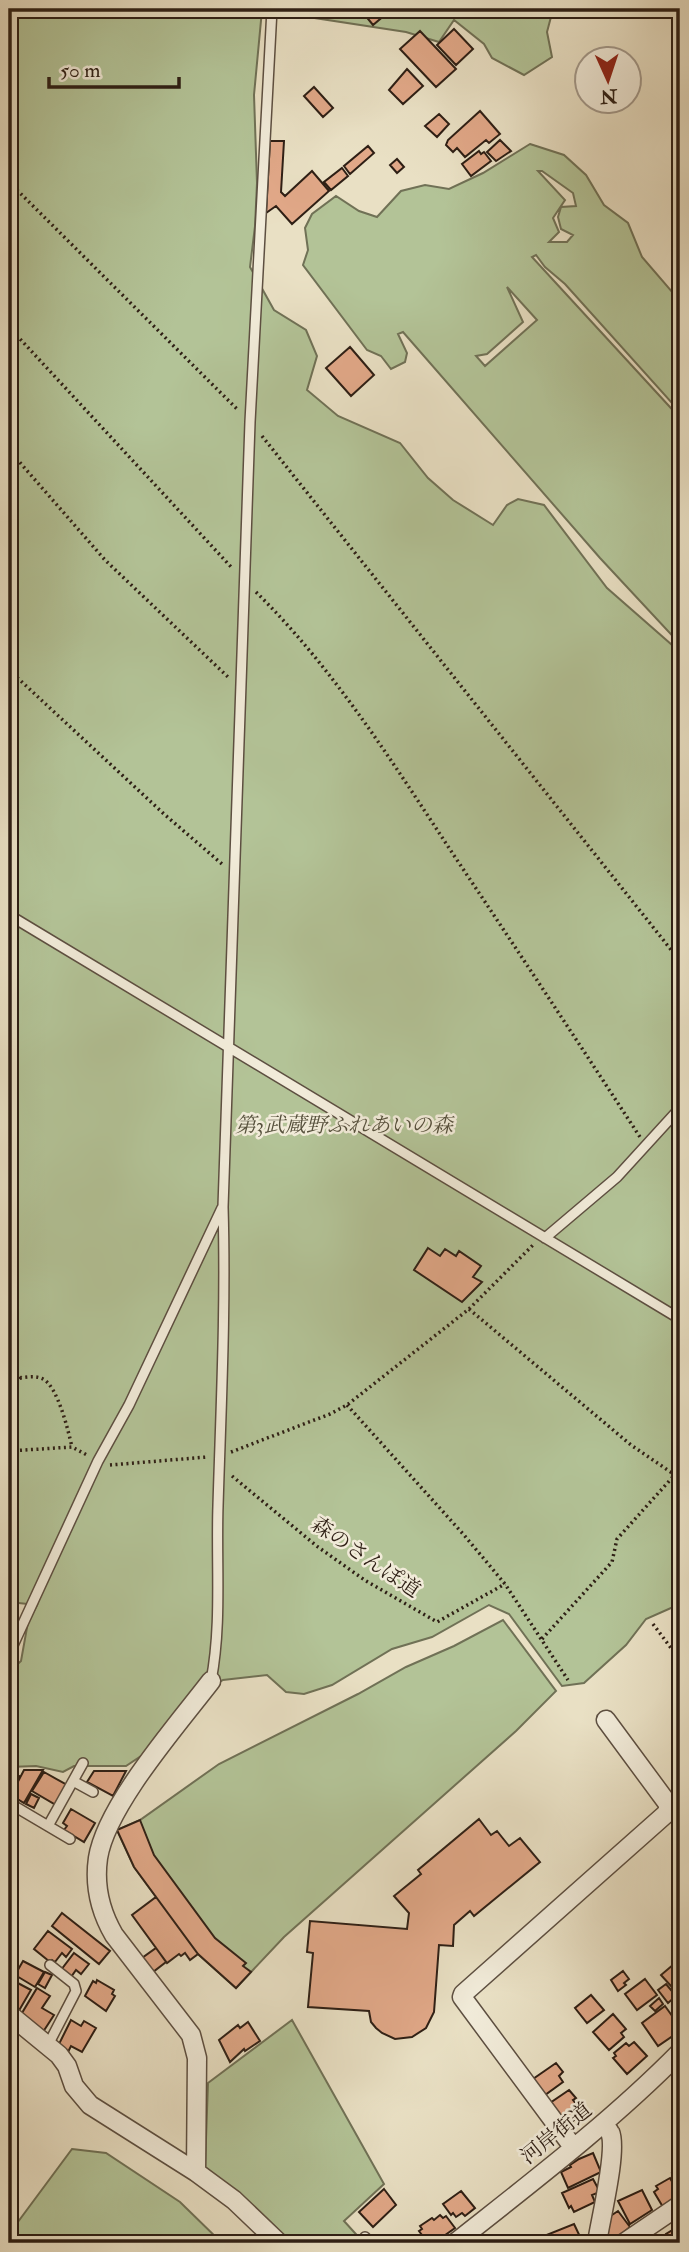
<svg xmlns="http://www.w3.org/2000/svg" width="689" height="2252" viewBox="0 0 689 2252" font-family="'IM FELL Double Pica','Noto Serif JP',serif">
<style>
.green{fill:#b3c397;stroke:#707156;stroke-width:2;fill-rule:evenodd}
.building{fill:#e1a888;stroke:#2e1f15;stroke-width:2}
.lines{fill:none;stroke-linecap:round;stroke-linejoin:round}
.lane-casing{stroke:#5d4f41;stroke-width:12}
.street-casing{stroke:#5d4f41;stroke-width:21}
.path{stroke:#2e1f15;stroke-width:3.5;stroke-dasharray:2 3.5;stroke-linecap:butt}
.lane{stroke:#f1ebd9;stroke-width:9}
.street{stroke:#f1ebd9;stroke-width:18}
.labels{text-anchor:middle;stroke-width:5;stroke-linejoin:round;paint-order:stroke}
.park-label{font-size:21px;font-style:italic;fill:#56503c;stroke:#f1ebd9}
.street-label{font-size:21px;fill:#2e1f15;stroke:#f1ebd9}
</style>
<rect width="100%" height="100%" fill="#e9e0c4"/>
<filter id="stains"><feTurbulence type="fractalNoise" baseFrequency=".00286" numOctaves="4"/><feColorMatrix values="0 0 0 0 .2 0 0 0 0 .09 0 0 0 0 .02 0 0 0 .5 -.17"/></filter>
<radialGradient id="worn" r=".72"><stop offset=".6" stop-color="#630" stop-opacity="0"/><stop offset="1" stop-color="#630" stop-opacity=".3"/></radialGradient>
<path class="green" d="M9,9H550L552,13L547,32L552,57L524,75L492,58L484,44L454,20L439,42L406,32L262,10L254,95L257,183L255,226L250,267L274,310L306,330L317,356L307,390L338,416L400,443L428,478L453,500L493,525L507,505L518,499L544,505L607,588L680,652V1604L646,1619L626,1645L584,1683L562,1686L509,1614L489,1605L432,1637L392,1649L332,1685L304,1694L286,1692L267,1675L223,1680L179,1707L144,1754L126,1766H74L63,1772L36,1766L9,1767V1672L21,1661L28,1622L37,1605L10,1602L9,1598Z
M530,144L564,155L586,175L604,205L628,223L642,257L680,301V412L565,284L545,267L536,255L532,257L680,418V644L600,558L403,332L398,334L407,353L405,362L391,369L381,356L367,350L303,265L308,250L305,228L312,214L336,196L359,211L377,217L401,191L425,185L449,189L483,173ZM538,171H542L573,193L576,206L561,207L558,217L561,229L573,235L567,242H549L559,232L553,218L565,200ZM507,287L537,320L485,366L476,356L487,354L523,322Z
M503,1620L556,1691L516,1731L284,1937L236,1988L198,1954L134,1867L117,1830L140,1820L219,1764L358,1694L406,1667L454,1646Z
M292,2020L384,2184L344,2221L364,2243H289L262,2216L205,2167L208,2083Z
M72,2149L106,2153L180,2202L222,2243H9V2234Z"/>
<path class="building" d="M360,9H392L373,25Z
M454,29L473,49L456,65L437,45Z
M420,31L456,69L436,87L400,49Z
M407,69L423,86L403,104L389,90Z
M314,87L333,108L323,117L304,96Z
M480,111L500,134L489,143L486,140L465,157L457,148L453,152L446,145L448,140Z
M439,114L449,124L437,137L425,126Z
M500,140L511,151L496,161L487,152Z
M270,141H284L281,192L285,196L312,171L329,191L292,224L276,206L266,213Z
M368,146L374,153L350,174L344,166Z
M479,151L481,154L484,152L491,161L471,176L462,164Z
M397,159L404,167L397,173L390,165Z
M342,168L348,176L331,190L324,182Z
M350,347L374,375L351,396L326,368Z
M428,1248L440,1256L445,1249L456,1256L459,1251L481,1266L473,1277L482,1282L462,1302L414,1270Z
M24,1770H43L24,1803L11,1795Z
M9,1771L19,1776L12,1791L9,1789Z
M94,1771H126L113,1796L87,1782Z
M44,1772L67,1785L56,1805L32,1791Z
M31,1794L39,1798L34,1808L26,1804Z
M71,1809L95,1823L84,1842L64,1830L67,1826L63,1823Z
M479,1819L491,1835L497,1831L509,1846L520,1838L540,1862L474,1916L470,1911L454,1925L453,1946L439,1945L434,2012L426,2028L412,2037L395,2039L382,2033L376,2028L371,2022L369,2011L308,2007L313,1953L307,1952L310,1921L407,1929L409,1913L394,1896L421,1874L418,1870Z
M140,1820L154,1855L215,1938L246,1963L243,1966L251,1972L236,1988L198,1954L134,1867L117,1830Z
M156,1897L198,1954L190,1960L185,1953L181,1956L179,1954L167,1963L132,1915Z
M62,1913L110,1951L99,1964L52,1926Z
M48,1931L72,1949L66,1957L62,1953L55,1962L52,1960L50,1962L34,1949Z
M156,1948L166,1962L153,1972L142,1958Z
M74,1953L89,1964L81,1974L76,1970L71,1977L61,1970Z
M680,1959V1996L661,1975Z
M23,1961L44,1972L35,1987L15,1975Z
M623,1971L629,1979L624,1983L626,1985L618,1991L611,1980Z
M45,1972L52,1975L45,1988L38,1984Z
M645,1979L657,1995L637,2010L625,1994Z
M97,1980L114,1990L112,1994L115,1996L106,2011L85,1996L93,1981L96,1983Z
M14,1981L31,1990L17,2014L9,2008V1991Z
M666,1984L676,1996L668,2003L658,1990Z
M37,1988L50,1996L42,2008L54,2015L43,2032L19,2018Z
M591,1995L604,2010L587,2023L575,2008Z
M659,1998L663,2004L655,2011L650,2006Z
M665,2006L680,2027V2031L658,2046L642,2023Z
M613,2014L626,2029L621,2033L624,2037L609,2050L593,2032Z
M71,2020L81,2026L84,2021L96,2028L82,2052L71,2046L68,2052L58,2046Z
M248,2022L260,2041L245,2051L244,2049L230,2062L219,2040L238,2025L240,2028Z
M634,2042L647,2056L627,2074L613,2058L616,2056L614,2053L626,2043L629,2046Z
M556,2063L563,2072L559,2076L563,2082L545,2095L533,2079Z
M569,2090L576,2098L573,2100L584,2114L568,2124L550,2103Z
M593,2153L601,2172L568,2188L561,2172L571,2167L570,2165L579,2159Z
M680,2168V2187L672,2173Z
M670,2178L680,2196L663,2207L654,2192L658,2189L656,2186Z
M593,2179L600,2192L592,2195L595,2202L574,2212L571,2206L569,2208L562,2193Z
M384,2189L396,2205L373,2227L359,2212Z
M642,2190L652,2210L630,2224L618,2201Z
M461,2191L475,2208L465,2216L462,2213L456,2217L453,2213L451,2215L443,2204Z
M618,2211L630,2227L614,2241L613,2239L611,2241L603,2231L606,2219Z
M440,2215L443,2218L446,2216L455,2228L434,2243H428L419,2231L422,2229L420,2226L432,2218L434,2220Z
M574,2224L583,2243H544L547,2242L544,2236Z
M676,2228L680,2236V2243H656L667,2237L666,2234Z"/>
<g class="lines">
<defs>
<path id="lane" d="M9,915L680,1319
M545,1238L617,1177L680,1108
M9,1654L98,1461L129,1405L222,1208
M211,1681C222,1624 216,1564 218,1506C221,1406 226,1307 223,1207L250,422L272,9
M73,1781L93,1792
M9,1803L70,1839
M48,1826L83,1763
M48,2045L76,1991L74,1984L50,1965
M365,2237L371,2243"/>
<path id="street" d="M9,2014L59,2055L67,2066L74,2086L90,2105L196,2172L234,2200L279,2243
M573,2147L462,1997L463,1994L668,1812V1804L606,1720
M196,2172L197,2058L191,2035L114,1935C100,1911 94,1886 98,1858C106,1806 178,1724 211,1681
M455,2243C532,2182 611,2122 680,2052
M597,2243C600,2221 618,2150 610,2132C610,2131 604,2125 603,2124
M624,2243L680,2205"/>
</defs>
<use href="#lane" class="lane-casing"/>
<use href="#street" class="street-casing"/>
<path class="path" d="M9,182L238,410
M9,327L233,569
M262,436L680,961
M9,450L105,560L228,677
M256,592C334,669 393,763 453,854C516,948 578,1042 640,1137
M9,670L164,814L222,864
M469,1309L631,1445L675,1475
M9,1364L21,1378
M9,1380C19,1379 33,1374 43,1379C58,1387 68,1430 72,1447
M347,1405L464,1535L505,1584L568,1680
M9,1451L72,1447L87,1455
M231,1452L330,1414L347,1405L469,1309L533,1245
M110,1465L207,1457
M232,1476L318,1547L366,1581L437,1622L505,1584
M653,1624L680,1660
M542,1639L612,1562L617,1539L680,1469"/>
<use href="#lane" class="lane"/>
<use href="#street" class="street"/>
</g>
<g class="labels">
<g class="park-label">
<text x="344" y="1132">第3武蔵野ふれあいの森</text>
</g>
<g class="street-label">
<text transform="translate(366 1557) rotate(34)" y="7">森のさんぽ道</text>
<text transform="translate(556 2133) rotate(-39)" y="7">河岸街道</text>
</g>
</g>
<rect width="689" height="2252" fill="none" stroke="#e9e0c4" stroke-width="35"/>
<rect x="10" y="10" width="668" height="2231" fill="none" stroke="#2e1f15" stroke-width="3.5"/>
<rect x="18" y="18" width="654" height="2217" fill="none" stroke="#2e1f15" stroke-width="2"/>
<g transform="translate(608 80) rotate(177)"><circle r="33" fill="#f1ebd9" stroke="#a3998b" stroke-width="2"/>
<path d="M0-5L12 26L0 18L-12 26Z" fill="#8f2418"/>
<text y="-10" font-size="19" font-weight="bold" text-anchor="middle" fill="#2e1f15">N</text>
</g>
<path d="M49 77v10h130v-10" fill="none" stroke="#2e1f15" stroke-width="3.5"/>
<text x="60" y="77" font-size="21" fill="#2e1f15" stroke="#f1ebd9" stroke-width="5" paint-order="stroke">50 m</text>
<rect width="100%" height="100%" filter="url(#stains)"/>
<rect width="100%" height="100%" fill="url(#worn)"/>
</svg>
